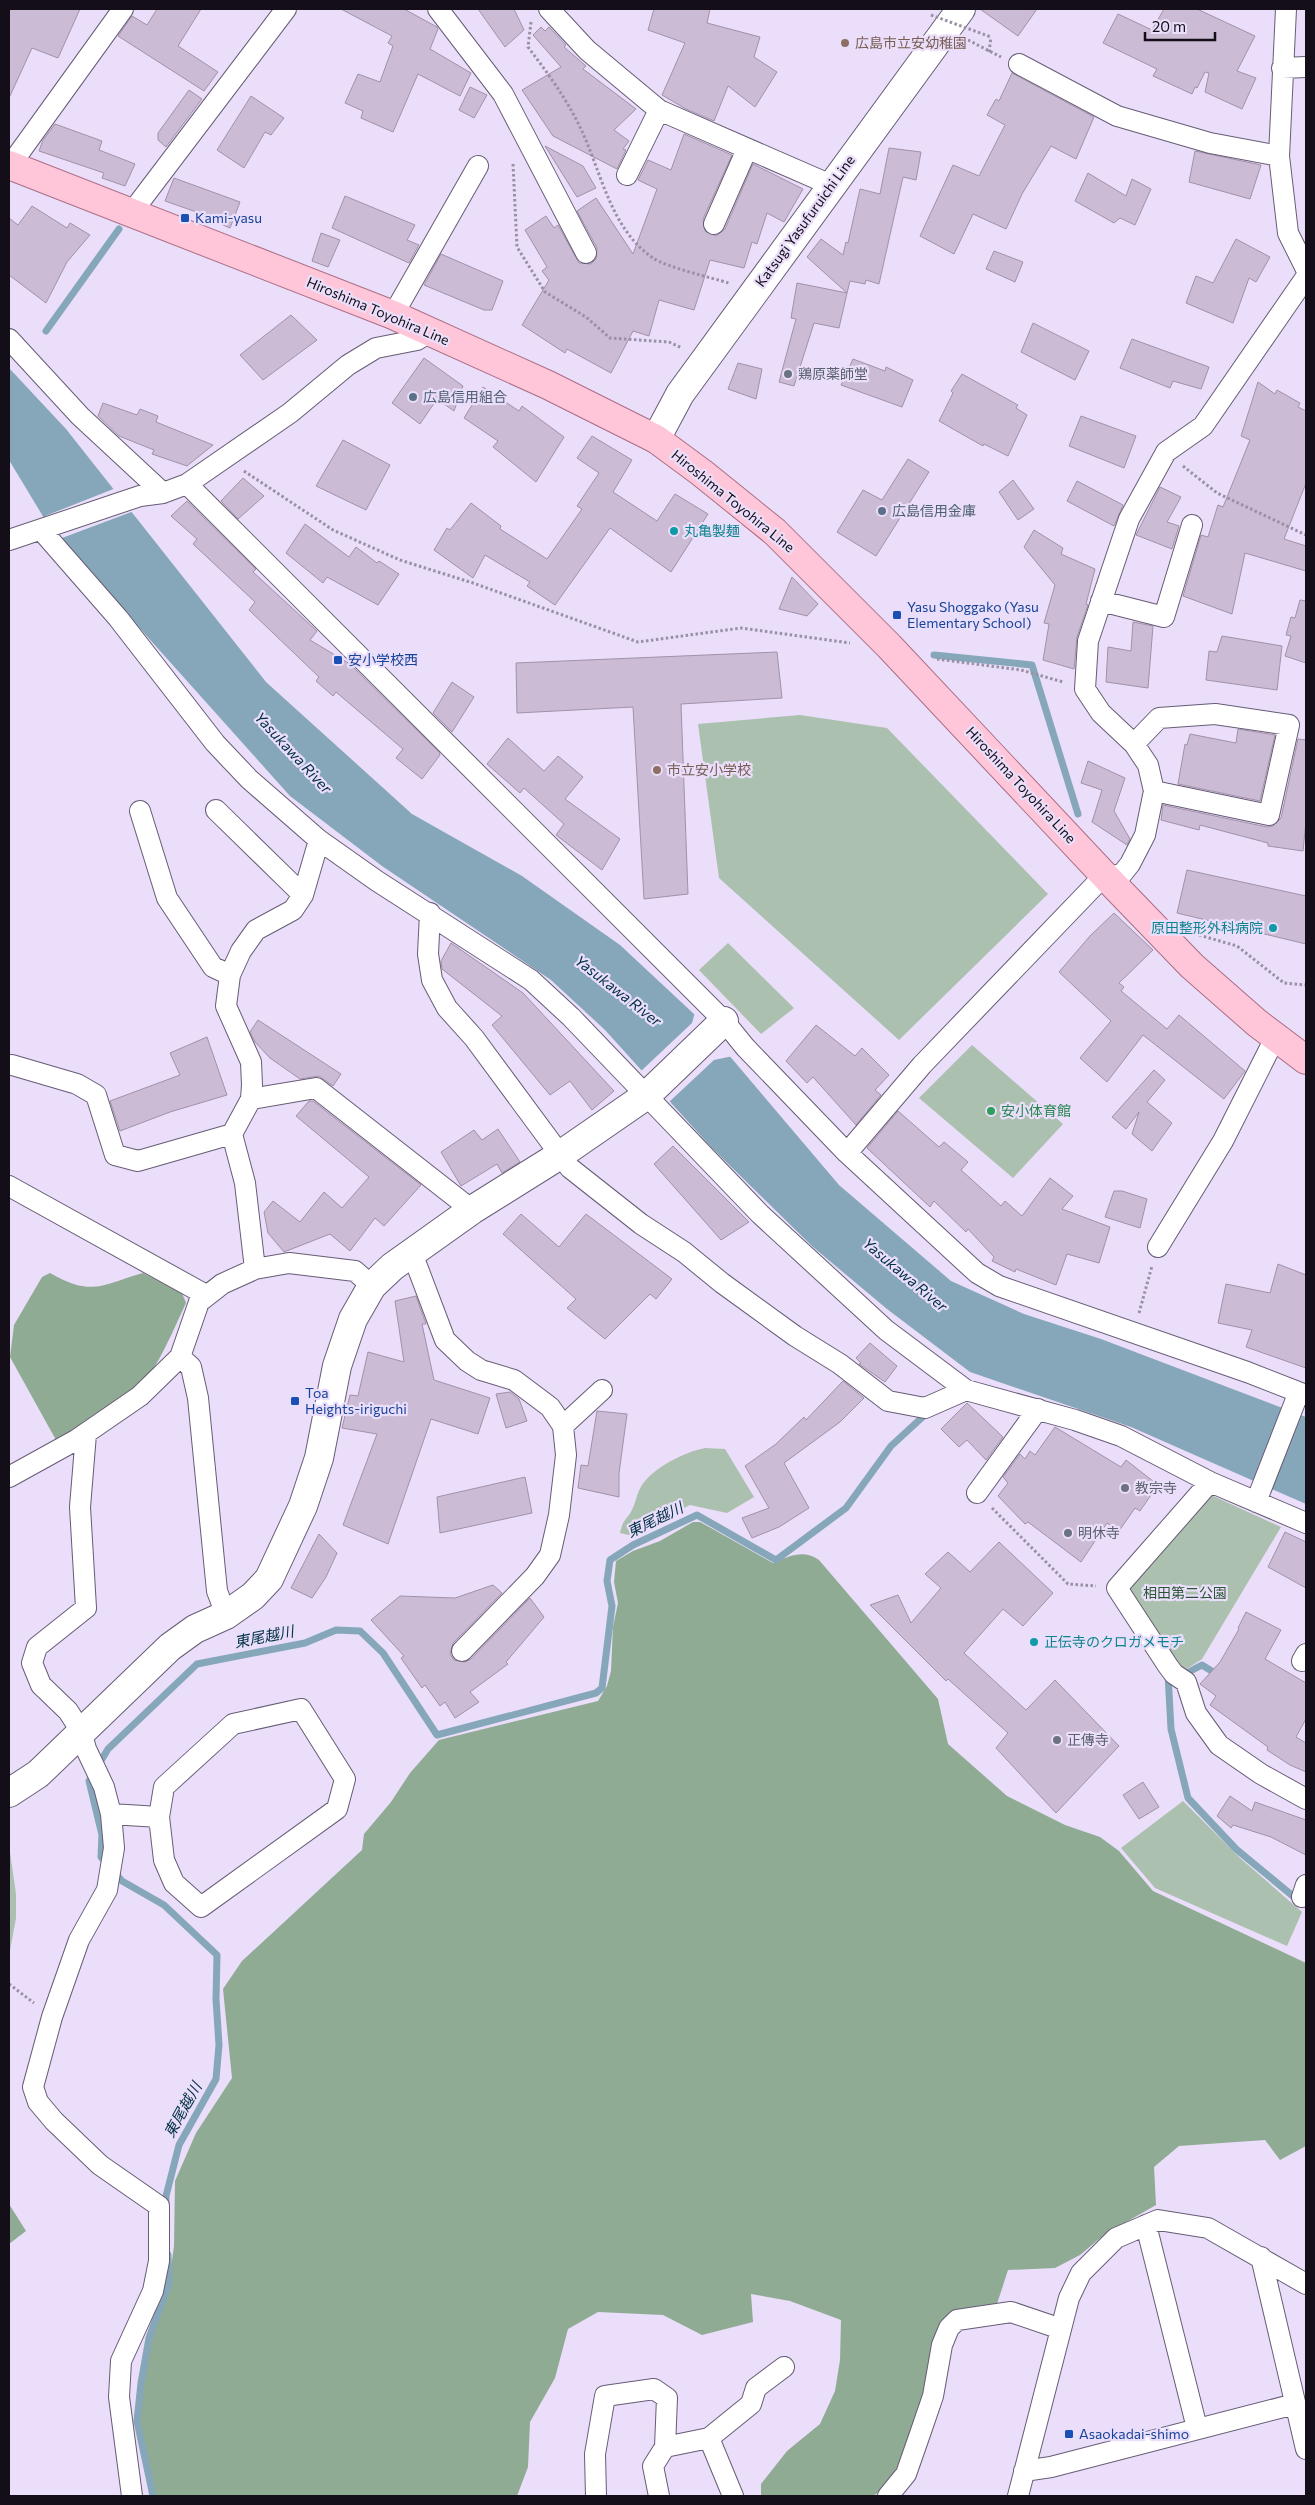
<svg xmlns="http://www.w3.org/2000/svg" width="1315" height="2505" viewBox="0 0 1315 2505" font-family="Commissioner,'Noto Sans JP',sans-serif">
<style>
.green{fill:#abc0ae}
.forest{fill:#8fab93}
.water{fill:#85a7b9}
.pier{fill:#eadefa}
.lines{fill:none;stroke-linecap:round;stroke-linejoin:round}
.stream{stroke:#85a7b9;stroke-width:7}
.building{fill:#ccbbd4;stroke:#a191a9}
.street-casing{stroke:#675c75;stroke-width:22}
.secondary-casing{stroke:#675c75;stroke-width:30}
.primary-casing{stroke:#ab6d84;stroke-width:30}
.path{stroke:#9990a5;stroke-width:3;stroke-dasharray:2.5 2.5;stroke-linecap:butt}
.street{stroke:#fff;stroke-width:20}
.secondary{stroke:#fff;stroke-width:28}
.primary{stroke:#fec6d8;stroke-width:28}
.path-bridge{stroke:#9990a5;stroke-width:3;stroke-dasharray:2.5 2.5;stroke-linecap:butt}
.education-dot{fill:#8d6e63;stroke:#eadefa;stroke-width:2}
.transit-dot{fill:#1a4fb4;stroke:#eadefa;stroke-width:2}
.worship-dot{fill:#6b7280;stroke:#eadefa;stroke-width:2}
.service-dot{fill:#5c6f8a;stroke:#eadefa;stroke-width:2}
.culture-dot{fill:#0f9aa8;stroke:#eadefa;stroke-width:2}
.leisure-dot{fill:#2e9e5b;stroke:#eadefa;stroke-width:2}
.labels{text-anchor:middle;stroke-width:4.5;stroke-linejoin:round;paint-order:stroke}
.education-label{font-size:14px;fill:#785e54;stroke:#eadefa;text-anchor:start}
.transit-label{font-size:14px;fill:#164399;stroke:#eadefa;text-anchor:start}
.street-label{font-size:14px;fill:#130e18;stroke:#eadefa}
.worship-label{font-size:14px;fill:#5b616d;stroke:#eadefa;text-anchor:start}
.service-label{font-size:14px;fill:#4e5e75;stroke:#eadefa;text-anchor:start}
.culture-label{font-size:14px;fill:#0d838f;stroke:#eadefa;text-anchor:start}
.leisure-label{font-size:14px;fill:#27864d;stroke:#eadefa;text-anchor:start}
.park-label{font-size:14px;fill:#2a5633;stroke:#eadefa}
.water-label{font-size:15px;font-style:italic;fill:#003044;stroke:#eadefa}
</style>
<rect width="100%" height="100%" fill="#eadefa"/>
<path class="green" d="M800,715L887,728L1048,894L899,1040L719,878L698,724Z
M728,943L794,1008L761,1034L699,970Z
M972,1045L1063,1124L1013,1178L919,1098Z
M705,1448L725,1449L754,1497L727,1513L690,1505L629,1535L620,1533C623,1519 626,1521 632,1510C636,1502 637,1492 642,1485C654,1467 685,1452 705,1448Z
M1211,1495L1281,1527L1202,1659L1185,1670L1173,1663L1124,1588Z
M1183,1801L1240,1858L1302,1912L1287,1946L1155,1888L1121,1848Z
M9,1845L16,1894V1918L9,1956Z"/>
<path class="forest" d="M50,1273C92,1297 101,1285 143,1273L182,1293L186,1303C176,1324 167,1346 155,1366C135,1398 88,1422 56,1440L10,1357L14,1325L42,1277Z
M693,1522H700L711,1528L773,1563C790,1556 803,1549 819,1560L938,1699L948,1744L1007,1796L1065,1825L1100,1837L1119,1851L1153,1891L1306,1963V2146L1280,2160L1265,2140L1179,2146L1154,2167L1156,2205L1105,2234L1080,2255L1055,2268L1008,2270L996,2307L949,2319L927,2391L900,2462L883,2491L872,2496H761V2484L787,2451L820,2424L835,2391L840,2360L841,2320L790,2301L751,2294L753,2322L702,2335L663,2315L598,2312L568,2329L555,2378L530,2422L528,2467L517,2496H153L137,2421L143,2354L169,2283L174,2246L175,2181L196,2133L232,2078L223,1989L242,1961L362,1850L364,1834L391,1802L410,1773L439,1740L598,1701L607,1686L611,1671L613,1627L618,1603L614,1582L616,1561L633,1551L660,1541Z
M9,2204L26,2231L9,2244Z"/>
<path class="water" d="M9,368L66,429L266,682L412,814L522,876L620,945L694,1014L839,1185L951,1281L1024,1314L1101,1339L1306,1417V1504L1131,1427L970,1372L887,1309L813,1247L711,1147L605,1030L551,980L382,866L290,796L50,528L9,460Z"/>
<path class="pier" d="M116,488L134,511L62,538L45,516Z
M695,1012L733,1056L714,1060L668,1103L640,1072L692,1023Z"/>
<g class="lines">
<path class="stream" d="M46,331L119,229
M934,655L1032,665L1078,814
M1168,1674L1171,1729L1188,1798L1236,1849L1294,1897
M1183,1675L1202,1665L1218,1675
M166,2207V2196L179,2145L216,2079L219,2045L216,1999L217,1955L164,1905L122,1881L101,1857L102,1835L89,1781L108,1749L197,1664L305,1643L336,1630L360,1631L383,1653L437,1735L596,1693L602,1688L612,1606L607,1581L610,1560L633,1545L697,1515L776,1560L846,1508L891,1446L928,1412
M153,2496L137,2421L141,2383L149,2338L169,2283L168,2255"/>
</g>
<path class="building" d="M9,9H80L58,58L32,48L9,98Z
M157,9H201L178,46L218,72L204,91L118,36L132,16L147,25Z
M341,9H404L437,27L438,29L430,49L471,73L460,96L418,74L393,132L361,118L363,111L345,103L358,74L380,82L393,46L388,43L392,36Z
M478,9H514L524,30L505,47Z
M654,9H710L707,23L760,37L754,57L777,72L755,107L728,86L714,121L686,109L662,95L685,43L648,30Z
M980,9H1037L1018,36Z
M1164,9H1197L1255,36L1237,71L1256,78L1242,109L1205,92L1209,73L1205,72L1197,88L1195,87L1192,94L1153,76L1157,69L1103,43L1118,14L1152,30Z
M541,27L545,31L549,27L566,45L564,47L586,66L583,69L636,109L614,130L629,141L623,149L626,150L617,169L553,136L522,90L561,67L533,35Z
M1012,73L1094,117L1076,159L1051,146L1022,194L1006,229L973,214L954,254L920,236L953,165L979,176L1005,125L987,115L996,99L999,101Z
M470,87L487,95L474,118L459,110Z
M189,90L202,99L166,147L158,140V133Z
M251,96L284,118L271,135L265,132L244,168L217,150Z
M55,124L102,141L99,150L135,164L125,186L102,178L104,173L39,151L43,140Z
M684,134L732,155L703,219L705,231L716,236L725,229L753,164L803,189L784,222L767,213L757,244L752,242L744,268L710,260L694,310L659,300L649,336L633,331L611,373L567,349L565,353L522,325L549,280L542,271L547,267L525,230L546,216L554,228L558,225L579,263L591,264L596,259L597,248L577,211L596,198L633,254L657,189L638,180L648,160L671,170Z
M545,146L583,166L596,188L577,197Z
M889,148L921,152L916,180L903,177L879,284L866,280L865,284L850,281L847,293L807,257L821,239L843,255L846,242L848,243L860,189L880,194Z
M1195,151L1261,165L1250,199L1189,182Z
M1088,173L1126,196L1132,179L1151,189L1135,225L1120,218L1114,223L1075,201Z
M174,178L240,202L230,228L207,218L208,216L165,201Z
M345,196L415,225L407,240L419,245L409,263L332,228Z
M32,206L67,228L70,223L90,235L67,262L46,303L9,275V218L18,225Z
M321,233L340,240L328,267L312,261Z
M1236,239L1270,257L1256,282L1249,278L1233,323L1186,303L1196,276L1213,283Z
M994,251L1023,262L1015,282L986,269Z
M441,254L503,281L492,310H484L424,285Z
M797,283L847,293L839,328L814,323L794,386L779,382L796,319L791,318Z
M291,315L317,340L263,380L240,355Z
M1033,323L1089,351L1075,380L1021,352Z
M1132,339L1209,367L1201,389L1173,381L1170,388L1120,368Z
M424,358L463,386L454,411L437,399L420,424L392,403Z
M853,359L885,371L886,367L913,380L902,407L841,385Z
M738,363L762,369L756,399L728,389Z
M962,374L1018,405L1016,408L1027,415L1008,456L984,444L983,446L939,421L953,393L951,391Z
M1258,382L1275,394L1277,390L1300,403L1298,407L1306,411V483L1284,539L1306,546V571L1245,553L1232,614L1183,596L1201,535L1208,537L1218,505L1223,507L1250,440L1241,436Z
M483,387L519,411L522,406L564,437L536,482L493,447L498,441L464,418Z
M103,403L137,415L140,409L158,416L156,422L213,445L187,466L152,454L154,450L119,436L98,416Z
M1081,416L1136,436L1124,468L1069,446Z
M592,436L632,460L613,492L657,521L675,494L708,514L671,572L610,528L555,605L527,586L530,582L485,555L473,578L434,550L447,528L450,530L471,503L501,526L500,529L547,559L582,509L577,506L599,473L577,458Z
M343,440L390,465L366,510L316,486Z
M908,459L929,472L876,556L837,532L863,490L882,500Z
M243,478L264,496L238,519L221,501Z
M1013,480L1034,509L1018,520L999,492Z
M1077,481L1123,505L1114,526L1067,501Z
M1160,487L1181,497L1167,522L1179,526L1172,549L1136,535Z
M187,501L256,569L253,572L317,631L310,640L350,664L439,752L440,755L422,779L396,758L403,749L336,692L333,696L316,681L319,677L249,610L255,602L193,544L197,539L171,516Z
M305,524L349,557L356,547L377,563L379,561L399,574L378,605L327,577L323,583L286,553Z
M1034,530L1063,548L1061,554L1095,569L1086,604L1088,605L1077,637L1074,669L1043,660L1049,624L1044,623L1055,585L1024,547Z
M792,577L818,604L807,616L779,609Z
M1300,600L1306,601V663L1285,656L1291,636L1286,635L1291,617L1295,618Z
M1133,622L1153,626L1148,688L1106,682L1108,647L1131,651Z
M1222,636L1282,646L1277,690L1206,680L1209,651L1217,652Z
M777,652L782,698L681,704L688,894L644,899L633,707L517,713L516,663Z
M452,682L474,697L452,732L433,713Z
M1238,729L1275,735L1260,801L1178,784L1185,744L1187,745L1190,734L1236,743Z
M508,738L544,771L558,756L583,777L565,799L620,839L602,870L556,835L564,824L524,788L520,793L487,764Z
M1298,739L1306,740V821L1303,851L1268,846V843L1200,825L1199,830L1161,820L1163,805L1267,827L1273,826L1281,818Z
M1088,761L1125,778L1114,811L1130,839L1127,845L1092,822L1102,790L1081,783Z
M1187,870L1306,896V944L1177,913Z
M1114,913L1153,950L1119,983L1124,987L1121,991L1167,1029L1179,1015L1245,1071L1224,1099L1143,1035L1107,1082L1080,1058L1111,1021L1059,972L1090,936Z
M451,943L523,993L614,1091L592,1110L570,1081L550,1095L492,1025L502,1016L442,969L441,961Z
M258,1020L341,1074L333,1086L319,1076L300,1079L270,1058L255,1042L250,1032Z
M816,1025L855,1056L862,1048L889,1075L875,1090L881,1095L856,1125L813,1077L807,1083L786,1061Z
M207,1037L227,1095L170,1112L120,1131L110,1101L180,1075L170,1053Z
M1154,1070L1165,1080L1147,1102L1172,1123L1152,1151L1132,1134L1139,1112L1126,1129L1112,1117Z
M309,1101H313L421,1185L384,1226L375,1218L350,1251L330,1234L284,1252L268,1233L264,1212L273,1201L300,1222L324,1192L342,1208L369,1177L296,1116Z
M898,1111L939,1147L944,1142L968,1162L961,1170L1001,1206L1005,1201L1022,1216L1050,1178L1073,1196L1062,1209L1110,1227L1099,1263L1067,1254L1056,1285L1016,1269L1015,1272L992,1261L994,1257L968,1229L966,1232L934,1201L930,1207L867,1148Z
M498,1129L520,1162L502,1173L497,1164L461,1186L441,1152L474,1130L482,1140Z
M673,1146L749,1222L721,1240L654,1164Z
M1114,1191H1122L1147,1199L1140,1228L1105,1217Z
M521,1214L559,1247L586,1214L672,1279L656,1299L650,1294L605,1339L567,1308L576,1299L503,1234Z
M1278,1264L1306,1275V1368L1246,1347L1252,1330L1218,1323L1226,1284L1270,1293Z
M416,1296L426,1324H422L434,1380L490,1398L478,1434L431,1419L388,1544L343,1525L377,1434L342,1428L350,1395L358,1396L368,1352L404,1362L395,1301Z
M870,1343L897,1366L885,1382L859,1364L861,1363L856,1358Z
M843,1381L864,1398L840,1422L784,1463L809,1508L779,1527L752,1538L742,1518L769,1508L745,1466L776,1444L804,1417L806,1420Z
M510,1392L519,1399L527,1421L506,1428L496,1394Z
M967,1403L1003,1437L986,1460L967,1440L959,1447L941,1429Z
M597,1411L627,1414L619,1473V1497L578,1488L581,1465L588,1466Z
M1055,1427L1121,1467L1126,1460L1158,1485L1140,1511L1135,1508L1119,1531L1107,1523L1081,1562L1028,1522L1025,1524L998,1496L1008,1483L1003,1477L1020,1454L1025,1459L1030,1451L1035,1455Z
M525,1477L532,1513L440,1533L437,1497Z
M1285,1532L1306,1542V1588L1268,1567Z
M319,1534L337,1553L326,1577L312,1598L291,1588Z
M999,1542L1053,1593L1023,1626L1003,1609L964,1653L1026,1710L1055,1680L1119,1746L1056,1813L996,1748L1008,1733L948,1679L946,1681L870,1605L898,1595L911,1623L941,1588L925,1574L948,1552L970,1572Z
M493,1585L502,1593L453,1643L450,1654L454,1660L465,1662L471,1659L530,1598L544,1617L506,1662L508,1664L470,1692L479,1702L455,1718L445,1702L440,1706L425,1685L422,1688L401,1658L404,1656L371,1620L400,1596L455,1598Z
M1246,1612L1281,1630L1265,1659L1306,1683V1719L1296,1737L1306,1743V1772L1290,1765L1267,1750L1268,1747L1210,1705L1216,1696L1200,1684L1220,1662L1239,1629L1238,1628Z
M1143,1782L1159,1807L1139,1819L1123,1795Z
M1230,1796L1252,1811L1255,1802L1306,1820V1855L1271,1837L1233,1825L1231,1828L1217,1816Z"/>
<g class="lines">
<defs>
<path id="street" d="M438,9L503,94L586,253
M549,9L587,50L659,110L831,185
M1286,9L1279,156L1288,233L1306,269
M1019,64L1117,116L1210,143L1279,156
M1282,68L1306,67
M9,167L123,9
M627,175L659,110
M132,212L286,9
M714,224L747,149
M393,315L478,166
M9,339L80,416L163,493
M187,484L724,1021L745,1047L847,1153L977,1273L999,1286L1247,1372L1306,1395
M42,531L118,618L215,743L249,779L319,840L377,881L531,980L571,1017L760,1214L886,1330L966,1390L1075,1420L1121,1436L1210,1482L1306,1523
M9,540L140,496L163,493L187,484L290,413L348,365L376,348L417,340L430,332
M1101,601L1164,617L1192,525
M1134,744L1159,718L1215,714L1289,725L1269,815L1154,791
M216,810L303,895
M140,811L167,898L213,967L230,975
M430,913L428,954L432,980L447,1008L474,1038L570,1168L641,1224L684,1252L722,1283L795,1336L840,1364L888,1401L925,1408L966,1390
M12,1065L77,1084L96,1095L115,1155L138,1161L232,1134
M251,1099L316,1088L472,1210
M847,1153L922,1065L1095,885L1106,877L1122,874L1130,864L1145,835L1154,791L1148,765L1134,744L1101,713L1085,689L1088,641L1129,519L1166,452L1203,426L1306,277
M9,1186L206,1295
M1158,1247L1223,1141L1275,1038
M412,1253L445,1340L467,1361L481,1370L514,1380L550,1407L563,1426L566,1455L559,1515L550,1555L535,1576L462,1651
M255,1269L245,1183L232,1134L251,1099L252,1085L251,1062L226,1006L230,975L241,951L256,930L293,910L303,895L319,840
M180,1357L191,1367L198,1398L217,1591L226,1615
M563,1426L602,1390
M86,1434L80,1507L86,1608L37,1647L32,1663L41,1685L68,1711L81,1731L86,1749L104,1787L111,1814L114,1848L107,1890L79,1940L52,2017L33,2087L38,2102L54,2121L100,2165L159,2206V2261L153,2291L121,2361L119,2397L132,2496
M9,1477L76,1440L140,1396L180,1357L199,1302L222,1284L255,1269L289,1263L355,1271L372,1286
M1210,1482L1117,1588L1168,1666L1174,1674L1186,1682L1196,1713L1219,1745L1261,1774L1306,1799
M977,1493L1038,1409
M1256,1502L1295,1402
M1302,1661L1306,1654
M301,1709L345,1779L337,1809L201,1907L174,1883L164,1860L159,1817L164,1787L233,1724Z
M111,1814L159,1817
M1302,1897L1306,1885
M1146,2225L1197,2428
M1261,2257L1306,2449
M709,2438L733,2496
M1024,2471L1051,2467L1295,2404
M596,2496L595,2454L605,2396L654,2389L667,2398L665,2447
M659,2496L653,2466L665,2447L709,2438L751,2404L756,2388L784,2367
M888,2496L906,2474L920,2434L933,2396L942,2345L949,2328L957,2320L1011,2312L1061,2329
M1018,2496L1069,2298L1081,2273L1116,2238L1158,2220L1208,2228L1306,2284"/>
<path id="secondary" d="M656,439L680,394L961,9
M9,1793L38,1774L170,1647L195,1629L226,1615L253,1596L269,1579L303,1506L319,1458L337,1366L353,1319L372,1286L392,1267L472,1210L560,1155L647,1095L724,1021"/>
<path id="primary" d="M9,165L393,315L548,385L656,439L702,473L775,532L889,646L1106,877L1192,966L1257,1023L1306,1060"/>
</defs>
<use href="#street" class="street-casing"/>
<use href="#secondary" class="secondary-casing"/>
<use href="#primary" class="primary-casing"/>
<path class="path" d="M531,22L528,47C547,72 566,98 580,127C601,170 610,229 653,258C666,267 712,278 729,283
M968,40L1001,57
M989,52L991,37
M513,164L517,247L545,292L586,317L610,338L669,342L682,348
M1183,466L1217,493L1306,535
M244,471L333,530L400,560L473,583L638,642L741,628L850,643
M937,659L1021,670L1063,682
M1199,935L1237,946L1284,983L1306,985
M1139,1313L1152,1266
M992,1508L1068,1584L1096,1586
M9,1984L34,2003"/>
<use href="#street" class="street"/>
<use href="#secondary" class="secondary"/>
<use href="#primary" class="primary"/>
<path class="path-bridge" d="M931,15L991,37"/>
</g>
<g class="education-dot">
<circle cx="845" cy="43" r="5"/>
<circle cx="657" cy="770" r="5"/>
</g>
<g class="transit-dot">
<rect x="180" y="213" width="10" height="10" rx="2.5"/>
<rect x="892" y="610" width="10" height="10" rx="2.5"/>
<rect x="333" y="655" width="10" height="10" rx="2.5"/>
<rect x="290" y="1396" width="10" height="10" rx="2.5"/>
<rect x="1064" y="2429" width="10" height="10" rx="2.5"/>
</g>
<g class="worship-dot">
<circle cx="788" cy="374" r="5"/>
<circle cx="1125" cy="1488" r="5"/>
<circle cx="1068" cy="1533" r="5"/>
<circle cx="1057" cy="1740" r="5"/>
</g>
<g class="service-dot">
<circle cx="413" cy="397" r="5"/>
<circle cx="882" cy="511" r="5"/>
</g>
<g class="culture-dot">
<circle cx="674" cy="531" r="5"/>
<circle cx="1273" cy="928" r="5"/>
<circle cx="1034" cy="1642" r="5"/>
</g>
<circle class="leisure-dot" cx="991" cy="1111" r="5"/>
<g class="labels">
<g class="education-label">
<text x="855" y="48">広島市立安幼稚園</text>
<text x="667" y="775">市立安小学校</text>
</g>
<g class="transit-label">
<text x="195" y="223">Kami-yasu</text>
<text x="907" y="612">Yasu Shoggako (Yasu<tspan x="907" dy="16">Elementary School)</tspan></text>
<text x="348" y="665">安小学校西</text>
<text x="305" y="1398">Toa<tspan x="305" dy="16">Heights-iriguchi</tspan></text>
<text x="1079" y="2439">Asaokadai-shimo</text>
</g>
<g class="street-label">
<text transform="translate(805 221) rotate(-54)" y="5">Katsugi Yasufuruichi Line</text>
<text transform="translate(378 311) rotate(23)" y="5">Hiroshima Toyohira Line</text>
<text transform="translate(733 501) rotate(39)" y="5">Hiroshima Toyohira Line</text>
<text transform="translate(1021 785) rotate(47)" y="5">Hiroshima Toyohira Line</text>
</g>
<g class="worship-label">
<text x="798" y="379">鶏原薬師堂</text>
<text x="1135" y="1493">教宗寺</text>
<text x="1078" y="1538">明休寺</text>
<text x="1067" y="1745">正傳寺</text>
</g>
<g class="service-label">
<text x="423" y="402">広島信用組合</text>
<text x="892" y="516">広島信用金庫</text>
</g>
<g class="culture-label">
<text x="684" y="536">丸亀製麺</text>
<text x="1263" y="933" text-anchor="end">原田整形外科病院</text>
<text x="1044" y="1647">正伝寺のクロガメモチ</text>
</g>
<g class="leisure-label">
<text x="1001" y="1116">安小体育館</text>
</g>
<g class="park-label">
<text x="1185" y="1598">相田第二公園</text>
</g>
<g class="water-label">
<text transform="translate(293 753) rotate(47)" y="5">Yasukawa River</text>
<text transform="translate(618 991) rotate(38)" y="5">Yasukawa River</text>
<text transform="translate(905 1275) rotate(40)" y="5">Yasukawa River</text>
<text transform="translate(655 1520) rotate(-26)" y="5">東尾越川</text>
<text transform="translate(264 1637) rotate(-11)" y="5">東尾越川</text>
<text transform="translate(183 2110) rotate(-61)" y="5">東尾越川</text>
</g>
</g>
<rect width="1315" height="2505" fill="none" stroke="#130e18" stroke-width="20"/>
<path d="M1145 32v8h70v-8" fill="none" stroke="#130e18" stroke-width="2.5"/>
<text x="1152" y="32" font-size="15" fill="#130e18" stroke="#eadefa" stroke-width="4" paint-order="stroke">20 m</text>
</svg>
